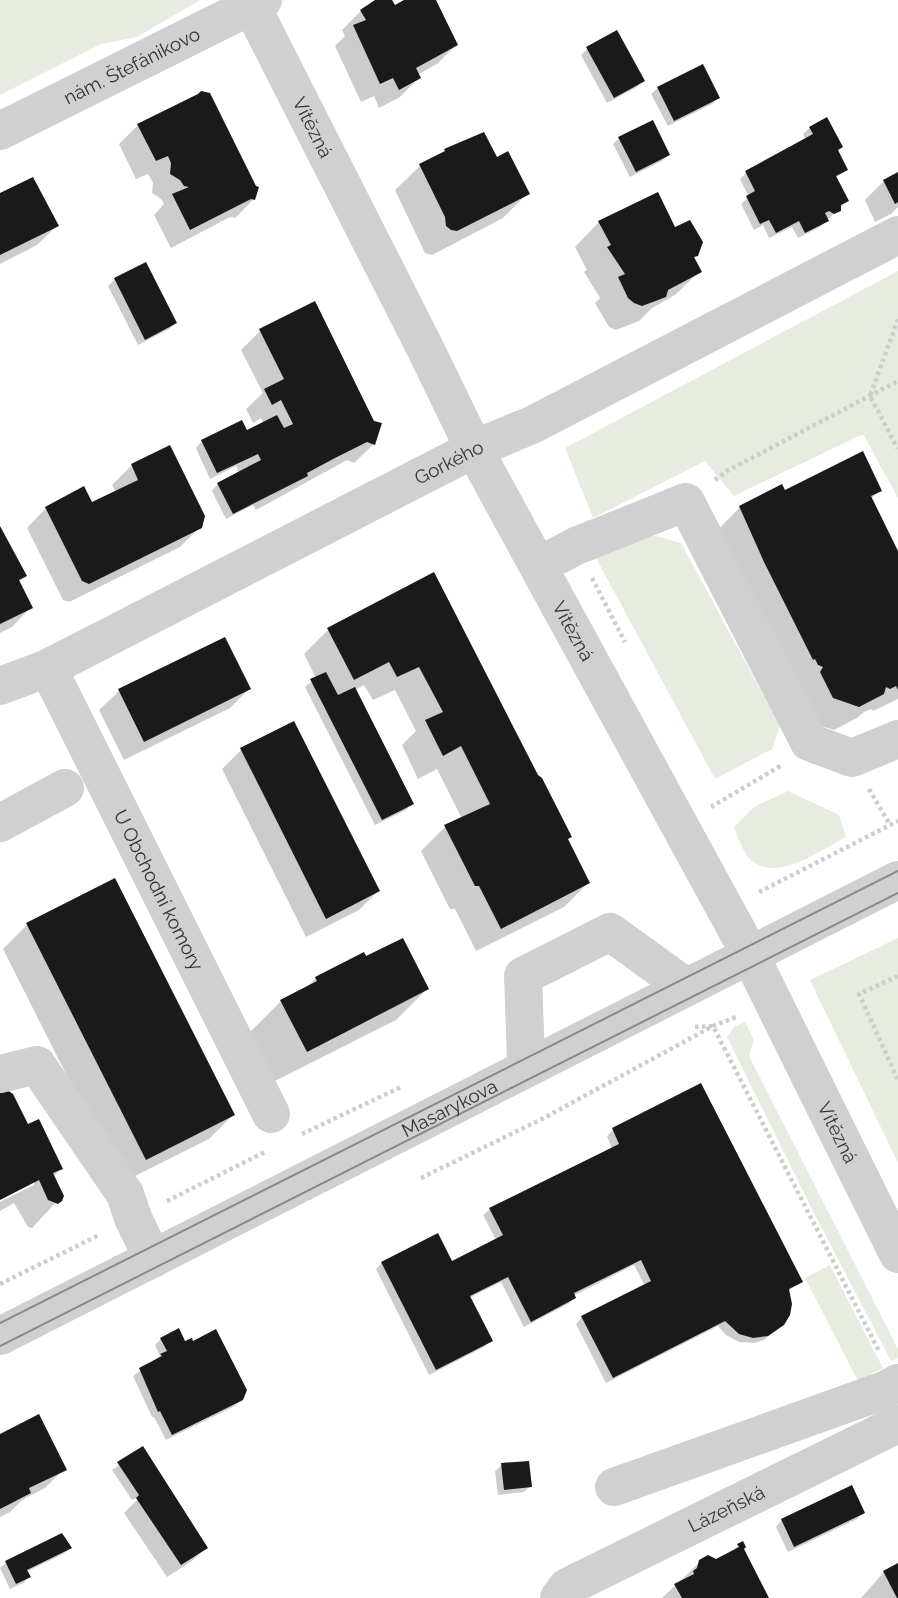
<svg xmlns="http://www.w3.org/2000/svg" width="898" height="1598" viewBox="0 0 898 1598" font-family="Raleway,sans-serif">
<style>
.green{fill:#e6ecdf}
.shadow{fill:#0003}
.building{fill:#1a1a1a}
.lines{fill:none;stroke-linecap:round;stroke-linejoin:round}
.path{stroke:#cdcdcd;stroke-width:4.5;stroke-dasharray:3.5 3.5;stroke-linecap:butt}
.minor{stroke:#d0d0d0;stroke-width:38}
.tram{stroke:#888;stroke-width:2}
.labels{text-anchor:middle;stroke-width:7;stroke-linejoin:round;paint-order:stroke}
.street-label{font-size:19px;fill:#333;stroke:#fff}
</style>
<rect width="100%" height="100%" fill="#fff"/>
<path class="green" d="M0,0H200L137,37L101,44L0,95Z
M898,271V498L863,434L734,496L705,461L593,518L565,448Z
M644,533L681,543L780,726L772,749L715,779L595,556Z
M788,791L839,815L846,837C821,850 772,886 748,857C742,849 738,837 734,827L754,807Z
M898,938V1163L810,980Z
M745,1022L754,1040L749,1056L898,1349V1358L891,1361L812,1209L727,1037L734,1027Z
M830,1265L883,1368L858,1381L805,1278Z"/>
<path class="shadow" d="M380,0H390L394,7L408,0H434L456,45L437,64L417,75L419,78L400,97L379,108L374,96L361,102L335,46L345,36L342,30L361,11Z
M587,49L643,80L637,87L607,103L581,55Z
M658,88L718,98L712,104L668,126L651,94Z
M138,125L254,199L235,218L230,217L171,248L154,215L164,204L161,199L152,193L153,183L148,174L136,179L119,144Z
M810,128L837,151L846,170L835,178L847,201L820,227L798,238L792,227L769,238L763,225L754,230L741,204L749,197L740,179L746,173L806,140L803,134Z
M619,138L668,155L662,161L630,177L613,144Z
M445,151L496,160L528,193L503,218L432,255L425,253L395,190L420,166L440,156Z
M898,174V207L891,214L875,222L865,200L884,181Z
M0,195L57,226L37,245L0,264Z
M599,222L675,230L697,255L693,259L700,271L675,295L652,308L639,321L616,330L609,327L595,303L600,298L584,272L587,270L575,247Z
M145,264L175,323L169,329L138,345L108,286L115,279Z
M260,331L374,444L354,463L347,460L256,510L253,505L226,519L212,491L218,484L239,473L236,466L210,479L196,448L202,441L246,432L264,424L261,418L253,423L246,409L263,393L241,350Z
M132,465L200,527L180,547L69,602L63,600L27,528L46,508L91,504L116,492L112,485Z
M880,490L870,500L898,555V699L873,711L871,709L864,712L857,718L834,730L808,722L716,532L740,507L785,492Z
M0,530L25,576L19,582L31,607L12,627L0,633Z
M433,575L588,883L564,907L476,951L455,909H450L421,851L445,827L462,819L437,769L418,779L402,745L416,731L395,690L373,700L364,685L355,690L412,803L406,810L375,825L305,687L316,678L304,654L328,630Z
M224,639L249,689L230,708L124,760L99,710L119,691Z
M241,750L378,891L359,910L306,937L222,769Z
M27,925L233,1115L209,1139L121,1183L3,949Z
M316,978L427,989L396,1020L275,1081L250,1032L281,1001L305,989Z
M28,1126L61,1168L53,1177L61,1197L32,1228L28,1227L14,1203L0,1211V1202L34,1185V1181L0,1198Z
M613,1130L801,1281L788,1291L775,1331L764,1340L754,1343L739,1342L726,1335L718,1326L606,1383L576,1324L582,1317L645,1286L634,1265L573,1296L574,1298L568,1304L524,1327L501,1282L469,1298L491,1340L484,1347L429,1375L376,1269L382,1263H452L496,1240L483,1215L490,1209L612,1149L607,1136Z
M161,1339L184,1343L242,1399L235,1406L166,1440L154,1417H152L133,1376L160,1356L155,1345Z
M0,1436L64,1469L45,1488L22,1500L10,1512L0,1517Z
M142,1449L205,1548L192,1561L167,1577L124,1513L142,1495L132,1500L112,1470Z
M502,1465L530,1486L524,1492L498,1495L495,1471Z
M863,1513L857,1519L788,1552L776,1527L782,1520Z
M62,1535L70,1548L63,1554L26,1572L29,1577L23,1583L10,1589L0,1568L6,1563Z
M738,1546L767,1598H662L700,1562L716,1561L731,1553Z
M898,1565V1598H861L884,1572Z"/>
<path class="building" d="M375,0H392L395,5L404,0H436L458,45L416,68L421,78L399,90L393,78L380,84L353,25L366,20L360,10Z
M617,30L645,81L614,98L586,47Z
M703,64L720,98L674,121L657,87Z
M201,91L210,93L256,186L259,187L255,200L251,199L190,230L172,194L189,187L184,186L180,180L170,174L171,163L168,156L156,161L137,124L198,94Z
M827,117L843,147L838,150L848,170L836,176L849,201L841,205V211L834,214L829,211L825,213L829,221L805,233L799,221L776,233L769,220L760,224L746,196L755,191L745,171L813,134L809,127Z
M653,120L670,155L636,172L618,137Z
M484,132L497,157L508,151L530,194L457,231L451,230L446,226L445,217L419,164L445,151L444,149Z
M898,172V202L895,204L883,180Z
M33,177L59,226L0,255V193Z
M658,192L675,227L690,220L703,242L698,256L694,257L702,272L668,290L666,297L642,306L634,303L628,298L618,277L625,274L607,247L611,245L598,221Z
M146,262L177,323L145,340L114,278Z
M315,301L374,421L382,423L375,445L367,442L335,458L307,473L308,476L233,514L217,483L261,460L258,454L217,473L201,440L242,420L247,430L277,415L284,428L293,424L281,400L272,405L264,389L284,379L259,329Z
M170,445L205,516L202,528L89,584L82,581L45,507L84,486L92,502L138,480L131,464Z
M863,451L882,491L871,496L898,551V690L896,686L890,689L886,687L884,694L859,707L833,698L820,672L823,667L818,665L815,659L813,660L764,562L739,506L782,484L785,490Z
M0,526L27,576L19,580L33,608L0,624Z
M434,572L538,775L542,778L572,837L568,839L590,883L501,929L479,886H475L444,825L490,804L461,746L443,756L425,720L443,712L419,667L397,677L389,662L354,680L327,628Z
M225,637L251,689L144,742L118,689Z
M326,672L338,695L355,687L414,804L382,820L310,679Z
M294,721L380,891L326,919L240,748Z
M115,878L235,1115L146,1160L26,923Z
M403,938L429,989L307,1052L280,1000L317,981L315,977L364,952L366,956Z
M701,1083L803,1282L789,1289L792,1304L790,1315L784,1325L768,1336L753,1338L739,1334L725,1321L613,1378L581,1316L651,1281L641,1260L574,1293L576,1298L531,1322L508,1277L470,1296L493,1341L436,1370L381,1262L438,1233L452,1261L503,1235L489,1208L619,1144L612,1128Z
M0,1085L13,1094L28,1124L39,1119L63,1169L53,1173L64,1196L62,1201L58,1204L48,1200L39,1180L0,1200Z
M179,1328L185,1341L192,1338L193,1341L216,1329L247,1390L243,1400L172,1435L160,1411L158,1412L139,1368L162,1356L160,1354L167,1351L160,1338Z
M39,1414L67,1470L29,1488L31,1493L0,1509V1434Z
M143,1446L208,1548L181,1565L136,1498L139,1495L117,1462Z
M529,1461L532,1487L504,1490L501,1463Z
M852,1485L865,1513L794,1547L781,1519Z
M62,1533L72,1548L27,1570L31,1577L16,1584L5,1561Z
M743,1541L746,1547L744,1549L769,1598H682L674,1584L694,1574L693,1571L697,1568L699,1560L708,1555L716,1559L739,1547L737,1544Z
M898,1563V1598H897L883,1571Z"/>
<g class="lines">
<path class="path" d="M898,319L870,396L898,449
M715,480L727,471L898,381
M592,578L625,642
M869,789L890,825
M711,807L782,765
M759,892L898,821
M898,976L859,994L898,1080
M695,1027L713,1026L879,1351
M302,1134L401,1087
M421,1178L542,1119L713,1026L736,1017
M167,1201L265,1152
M0,1284L99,1235"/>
<g class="minor">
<path id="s1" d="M252,7L425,348L474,449L746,947L898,1254"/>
<path id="s2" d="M0,131L263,0"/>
<path d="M538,566L576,546L686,502L809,742L852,758L898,739"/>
<path id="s3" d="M48,668L271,1114"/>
<path id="s4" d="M0,686L48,668L474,449L532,425L898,235"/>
<path d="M0,823L65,788"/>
<path d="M528,1067L526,1059L523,976L610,932L686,987"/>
<path d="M0,1074L37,1065L125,1194L133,1218L153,1259"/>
<path id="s5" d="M0,1336L898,880"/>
<path d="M614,1487L885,1390L898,1383"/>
<path id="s6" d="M559,1598L567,1587L898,1424"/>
</g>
<path class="tram" d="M0,1323L898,871
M0,1346L898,893"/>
</g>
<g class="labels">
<g class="street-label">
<text dy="7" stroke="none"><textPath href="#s2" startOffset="147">nám. Štefánikovo</textPath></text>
<text dy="7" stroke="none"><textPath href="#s1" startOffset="135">Vítězná</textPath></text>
<text dy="7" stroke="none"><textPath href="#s4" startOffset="502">Gorkého</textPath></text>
<text dy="7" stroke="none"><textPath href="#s1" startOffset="702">Vítězná</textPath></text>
<text dy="7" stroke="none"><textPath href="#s3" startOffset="248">U Obchodní komory</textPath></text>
<text dy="7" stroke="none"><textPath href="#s5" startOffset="504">Masarykova</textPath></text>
<text dy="7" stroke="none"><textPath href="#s1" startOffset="1269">Vítězná</textPath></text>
<text dy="7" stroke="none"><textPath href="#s6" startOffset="191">Lázeňská</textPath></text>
</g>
</g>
</svg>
